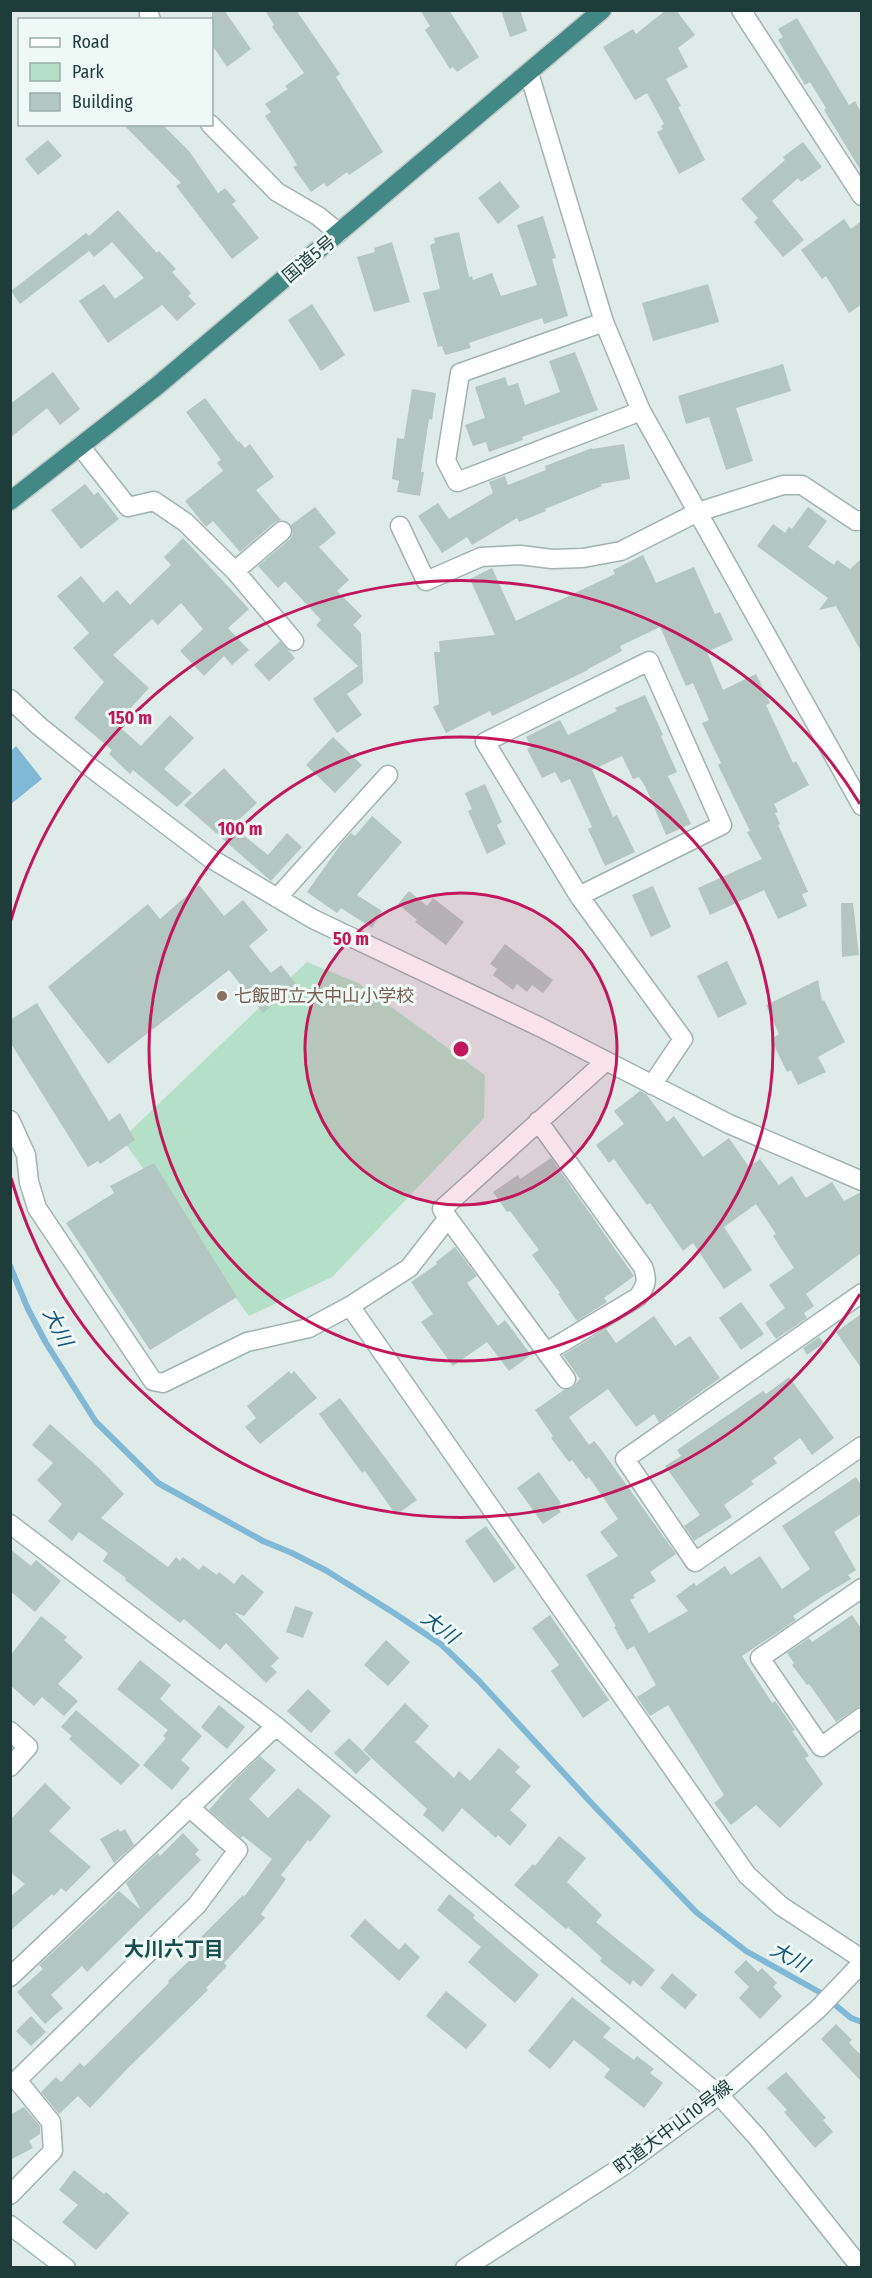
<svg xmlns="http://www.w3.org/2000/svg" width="872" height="2278" viewBox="0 0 872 2278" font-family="'Fira Sans Condensed','Noto Sans JP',sans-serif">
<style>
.green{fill:#b4dfc8}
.water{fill:#80b8d6}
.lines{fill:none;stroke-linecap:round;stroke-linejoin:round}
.stream{stroke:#80b8d6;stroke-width:6}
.building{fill:#b3c6c1}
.minor-casing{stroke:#a1b3b0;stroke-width:21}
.tertiary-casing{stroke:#a1b3b0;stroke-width:21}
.secondary-casing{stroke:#9cb8b3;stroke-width:21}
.trunk-casing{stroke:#c0c8c8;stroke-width:21}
.minor{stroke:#fff;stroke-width:18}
.tertiary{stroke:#fff;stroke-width:18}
.secondary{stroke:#fff;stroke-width:18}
.trunk{stroke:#428885;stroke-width:18}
.ring{fill:none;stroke:#c2185b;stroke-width:3}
.education-dot{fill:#8d6e63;stroke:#eef8f5;stroke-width:2}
.labels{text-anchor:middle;stroke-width:6;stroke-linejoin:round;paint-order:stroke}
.street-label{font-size:18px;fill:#1e3c3a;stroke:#eef8f5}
.education-label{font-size:18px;fill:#785e54;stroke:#eef8f5;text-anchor:start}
.water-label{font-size:20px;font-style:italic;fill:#14567c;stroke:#eef8f5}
.neighbourhood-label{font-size:20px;font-weight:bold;fill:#184f4d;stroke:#eef8f5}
.centre{fill:#c2185b;stroke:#eef8f5;stroke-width:3}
.ring-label{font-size:18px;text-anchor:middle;font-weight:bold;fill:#c2185b;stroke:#eef8f5;stroke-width:6;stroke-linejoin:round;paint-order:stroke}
</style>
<rect width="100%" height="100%" fill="#deebe8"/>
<path class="green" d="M307,962L358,983L485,1075L484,1118L332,1277L249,1316L122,1139Z"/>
<path class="water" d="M16,746L42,779L11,804V751Z"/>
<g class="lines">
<path class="stream" d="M10,1266L28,1309L46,1343L96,1422L158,1483L263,1541L292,1553L327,1571L394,1613L442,1645L479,1681L595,1807L696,1912L746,1951L821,1993L851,2018L862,2022"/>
</g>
<path class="building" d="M212,10H224L251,49L227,67L212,45Z
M265,10H296L340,74L336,77L383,152L349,175L347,172L327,187L324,183L311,192L293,167L297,165L293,158L265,116L271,112L265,104L288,89L285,86L304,73L272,27L274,25Z
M420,10H449L479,57L457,72L453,67L450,69L425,30L430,26Z
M501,10H520L527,31L510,37Z
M666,10H676L695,35L678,48L688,67L666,79L681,106L678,107L705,160L679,174L657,132L663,129L661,126L664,124L647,93L635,100L603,47L633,29L636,34Z
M797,18L849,105L855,101L861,112V171L824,110L826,108L810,82L805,85L778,40L783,37L778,29Z
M123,124H162L189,151L218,193L225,188L236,201L232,204L259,238L232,259L176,186L181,183Z
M48,140L62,156L38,175L25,159Z
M803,142L822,167L801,182L798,178L772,201L804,240L783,257L754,222L758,218L741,199L785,160L783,157Z
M500,181L520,207L498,224L478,198Z
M118,210L157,253L159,251L176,269L172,272L191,293L188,296L196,304L177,321L162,305L108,343L79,301L104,284L115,299L144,278L112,242L94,257L89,251L20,304L11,291L86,233L89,236Z
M543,216L556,258L552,259L568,316L544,324L542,318L469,343L471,348L445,355L442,346L438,347L423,293L440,289L430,245L435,243L434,238L459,232L469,277L472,276L473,280L492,273L501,296L537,285L517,225Z
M844,219L851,229L861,221V305L849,313L826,276L822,279L801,250Z
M392,242L410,302L374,312L357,257L375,252L374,248Z
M708,284L719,322L653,341L642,303Z
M312,304L345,355L321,371L288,320Z
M575,352L598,410L522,437L523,440L489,452L486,442L473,446L465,425L485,418L475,387L505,377L508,386L518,383L525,405L560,392L549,361Z
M783,364L791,391L736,408L753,461L726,470L709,417L686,424L678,396Z
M53,372L80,409L60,425L47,408L10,438V404Z
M412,389L436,393L432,420L429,419L421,472H424L420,496L397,492L399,481L392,479L397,438L404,439Z
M205,398L238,442L239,441L245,448L250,444L274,477L256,490L281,520L275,522L240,552L213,521L206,527L185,501L223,471L217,463L221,460L186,412Z
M624,444L630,479L601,484L602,486L545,509L546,511L519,522L517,518L472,545L467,537L442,553L418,516L438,503L449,519L493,493L489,482L505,476L508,485L546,470L545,466L592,448V449Z
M85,484L94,495L98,492L119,519L81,549L51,510Z
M315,507L336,533L319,547L349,580L337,591L362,616L353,625L361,633L363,683L347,694L362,715L337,733L313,699L358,666L316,625L321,620L285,581L278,588L258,566L290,539L293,534L291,525Z
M808,507L827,521L808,547L834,565L837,560L850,569L861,559V651L836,606L819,610L828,598L757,546L773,524L785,533L789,527L792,529Z
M183,538L249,609L228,628L249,650L232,665L224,656L204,676L180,651L203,629L181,603L158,625L152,619L113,655L149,688L116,724L141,746L170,715L194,738L164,769L192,793L177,807L133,770L130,774L109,754L112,750L74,718L104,682L73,648L89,633L57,596L81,576L103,603L117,590L130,605L171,565L164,557Z
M643,555L656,583L694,567L715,614L720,612L733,640L707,652L723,690L756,674L770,703L766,705L793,763L796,761L809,785L774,804L778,812L775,813L780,824L778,825L808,892L802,894L807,906L778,919L764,890L710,915L698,888L762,859L747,832L750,831L718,765L721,763L702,723L709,720L693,683L686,686L660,627L620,646L622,651L588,669V670L492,716L490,711L446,733L433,707L439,704L434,652H440L439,641L495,635L470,579L492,568L516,621L615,574L613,570Z
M280,641L295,658L269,681L254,665Z
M645,695L663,735L661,736L677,772L668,776L691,824L666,835L645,786L639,777L633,779L622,756L592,770L613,817L617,815L635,852L605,866L588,829L592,827L570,779L561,783L555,772L542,778L527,749L531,747L526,737L560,720L568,735L617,711L615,708Z
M333,737L362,765L335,793L306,765Z
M224,768L257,803L232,826L268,855L287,833L302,847L271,881L184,805Z
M485,784L502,822L497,825L506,844L487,854L468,811L472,809L465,793Z
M372,816L402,842L357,895L382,911L372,928L341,908L337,913L307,892L341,844L351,833L355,836Z
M199,885L224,916L243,900L268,930L249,946L271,973L281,965L297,985L263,1013L229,970L108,1064L48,987L148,904L160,919Z
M653,886L671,927L651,937L632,895Z
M409,891L427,906L433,898L464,922L446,945L415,922L417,920L398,904Z
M841,903H853L859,955L842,957Z
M505,944L553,980L543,993L532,985L527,992L517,984L513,990L493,975L497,969L490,964Z
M727,961L747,1004L718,1018L697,976Z
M818,980L822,1001L824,1000L845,1042L818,1057L826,1072L798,1085L791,1070L787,1072L771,1039L779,1034L766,1005Z
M37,1003L109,1121L120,1113L135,1140L100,1164L98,1161L88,1167L10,1042V1020Z
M640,1091L646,1094L667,1122L674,1116L703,1157L729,1138L749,1167L760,1159L779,1185L792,1176L806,1198L832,1182L844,1201L861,1192V1253L806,1294L814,1306L804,1313L807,1318L776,1339L765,1323L785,1308L769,1285L794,1268L773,1236L776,1234L756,1204L724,1227L752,1270L724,1289L693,1243L683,1251L650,1203L647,1205L614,1159L609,1163L596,1145L624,1124L614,1111Z
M551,1158L634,1276L604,1298L607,1302L577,1321L558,1294L560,1293L532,1255L539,1250L510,1211L507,1212L493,1192L518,1175L520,1179Z
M154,1163L237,1297L150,1350L66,1223L114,1193L110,1186Z
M455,1247L477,1276L467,1283L498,1326L505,1320L531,1355L509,1371L487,1342L453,1366L421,1322L433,1314L411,1282L437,1264L436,1262Z
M741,1302L764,1334L741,1350L719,1318Z
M861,1314V1368L836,1332Z
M654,1316L675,1346L690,1336L720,1378L659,1422L654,1414L636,1427L608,1389L569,1417L589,1445L594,1441L600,1448L676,1554L650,1572L656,1581L633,1595L635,1598L630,1600L649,1633L688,1611L676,1596L694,1583L696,1586L725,1566L731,1575L760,1556L782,1589L810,1569L782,1526L856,1477L861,1485V1514L834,1532L856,1570L848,1575L851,1579L821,1597L793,1616L796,1620L742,1656L772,1703L775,1701L795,1730L792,1731L809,1756L805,1758L823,1784L780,1828L756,1805L731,1825L714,1803L724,1795L668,1705L650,1716L637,1697L656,1685L634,1646L627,1650L614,1627L616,1626L586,1575L618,1556L600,1532L618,1519L589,1477L586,1479L572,1460L569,1462L551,1438L553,1436L535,1410L564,1390L572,1388L580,1379L563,1355L606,1329L616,1343Z
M819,1337L824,1343L807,1355L803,1348Z
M289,1371L291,1374L294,1371L317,1398L260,1444L245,1427L256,1418L247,1406Z
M789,1377L834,1438L812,1455L800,1438L773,1458L777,1463L751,1481L754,1484L724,1505L732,1517L694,1541L684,1526L700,1515L665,1466L681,1456L677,1450L763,1391L766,1394Z
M340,1398L417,1500L396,1515L365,1471L362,1473L319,1414Z
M50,1424L97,1466L124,1494L101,1518L168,1567L176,1557L180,1561L183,1557L199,1570L203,1565L217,1575L219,1572L234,1584L242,1574L264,1592L244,1616L234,1612L279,1658L271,1666L277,1672L266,1683L226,1643L220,1650L184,1619L180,1623L125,1580L126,1578L103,1561L108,1553L79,1532L72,1541L48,1521L62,1504L37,1480L53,1463L32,1445Z
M539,1472L561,1503L557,1507L561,1512L543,1524L517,1488Z
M486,1526L516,1568L494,1583L465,1541Z
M10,1549L31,1566L36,1560L61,1581L35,1612L10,1591Z
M295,1606L313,1612L303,1638L286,1632Z
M550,1615L609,1700L583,1718L551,1671L559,1665L532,1628Z
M852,1615L861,1628V1705L836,1722L809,1684L807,1685L792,1665L794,1663L787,1653L809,1638L812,1642Z
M41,1616L67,1637L64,1640L83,1657L58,1684L78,1701L64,1716L42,1697L34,1706L10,1685V1656Z
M386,1640L410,1662L388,1686L364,1665Z
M140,1660L171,1685L160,1699L202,1736L181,1760L190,1768L172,1790L143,1765L166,1738L163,1736L168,1730L117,1689Z
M308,1689L331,1711L311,1733L287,1711Z
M405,1703L429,1726L415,1742L454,1778L459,1771L470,1781L499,1748L520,1767L515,1772L531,1786L510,1810L527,1825L510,1846L498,1835L496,1838L462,1808L443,1832L423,1815L427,1809L363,1750Z
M219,1705L245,1727L227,1749L201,1727Z
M76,1710L140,1765L121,1785L69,1739L72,1736L61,1727Z
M349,1738L371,1759L356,1774L334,1753Z
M260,1756L276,1770L249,1799L268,1818L298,1788L331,1816L310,1842L308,1840L281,1875L286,1879L261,1914L265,1918L224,1963L227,1966L206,1988L208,1990L128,2068L90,2108L78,2096L59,2114L41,2092L56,2077L61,2082L80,2063L84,2067L169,1983L168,1981L191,1959L197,1951L192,1946L243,1895L244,1897L272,1859L243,1836L241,1838L209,1810L235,1780Z
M45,1783L71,1808L49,1831L91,1867L66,1892L61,1888L54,1896L52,1894L10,1931V1897L25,1884L10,1872V1820Z
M118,1829L120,1832L125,1829L134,1845L114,1863L100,1839Z
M183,1833L199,1850L195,1854L201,1860L87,1972L82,1966L51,1995L63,2008L45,2024L17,1992L43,1969L39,1965L119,1891L141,1910L126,1883L158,1853L160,1856Z
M559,1836L586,1858L567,1882L602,1915L596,1922L655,1970L641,1987L633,1980L630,1985L600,1961L602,1958L568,1927L566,1929L514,1885L533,1864L535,1866Z
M449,1894L475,1915L473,1918L539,1975L515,2003L468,1962L481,1947L437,1910Z
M365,1919L399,1950L405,1943L420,1957L399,1981L350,1936Z
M746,1960L758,1972L762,1968L777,1983L773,1987L782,1996L760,2019L739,1998L749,1987L734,1972Z
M672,1973L697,1995L685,2009L660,1988Z
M446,1991L487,2025L466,2049L426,2016Z
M572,1997L611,2028L603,2037L634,2060L637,2056L654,2069L650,2073L663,2083L644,2108L604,2077L610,2069L574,2040L550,2069L528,2051Z
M31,2016L46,2032L31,2046L16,2031Z
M836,2024L852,2040L849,2043L861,2055V2081L821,2039Z
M786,2072L826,2118L823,2120L833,2132L815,2148L784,2112L787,2110L767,2088Z
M24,2107L40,2126V2134L29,2141L33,2148L10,2160V2115Z
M74,2170L104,2194L106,2192L129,2213L96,2250L62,2222L78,2205L59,2190Z"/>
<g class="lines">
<defs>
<path id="minor" d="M741,10L862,196
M149,14L151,20
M210,124L277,192L318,216L339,233
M604,322L460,373L446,461L457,482L641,411
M80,446L128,507L154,501L185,522L235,571L294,641
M400,526L426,581L481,557L520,555L552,559L583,558L621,551L698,512L783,485H802L856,521L862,520
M235,571L282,531
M10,699L39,726L90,767L210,858L313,919L540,1027L729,1124L862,1181
M579,896L722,825L649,661L485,742L579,896L683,1039L652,1085
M277,898L388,775
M606,1061L442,1209L448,1218L409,1268L350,1306L747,1875L781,1906L862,1959
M10,1120L26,1155L29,1182L37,1208L153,1381L163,1383L247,1342L309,1328L350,1306
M538,1121L643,1267C648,1280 646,1286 638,1297L548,1351
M448,1218L566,1379
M862,1293L625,1459L695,1562L862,1446
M10,1524L276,1726L719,2095L757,2137L861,2268
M862,1588L760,1658L821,1747L862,1717
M10,1731L28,1747L10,1767
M10,1977L276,1726
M10,2195L53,2151L51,2122L17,2080L197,1905L238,1850L189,1807"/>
<path id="tertiary" d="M529,73L604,322L641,411L862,806
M465,2268L620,2168L719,2095L818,2009L862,1963"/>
<path id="secondary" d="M10,2225L66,2268"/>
<path id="trunk" d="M10,501L157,386L602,10"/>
</defs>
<use href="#minor" class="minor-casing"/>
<use href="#tertiary" class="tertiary-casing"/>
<use href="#secondary" class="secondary-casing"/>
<use href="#trunk" class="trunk-casing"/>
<use href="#minor" class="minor"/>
<use href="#tertiary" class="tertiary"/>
<use href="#secondary" class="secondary"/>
<use href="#trunk" class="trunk"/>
</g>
<circle cx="461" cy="1049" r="156" fill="#c2185b" fill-opacity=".12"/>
<g class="ring">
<circle cx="461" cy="1049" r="156"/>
<circle cx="461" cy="1049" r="312"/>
<path d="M860 1294A468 468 0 0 1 11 1178M11 920A468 468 0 0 1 860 804"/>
</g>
<circle class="education-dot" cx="222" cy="996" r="6"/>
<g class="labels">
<g class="street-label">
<text transform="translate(309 259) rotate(-40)" y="6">国道5号</text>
<text transform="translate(673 2127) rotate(-37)" y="6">町道大中山10号線</text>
</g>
<g class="education-label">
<text x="234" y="1002">七飯町立大中山小学校</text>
</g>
<g class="water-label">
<text transform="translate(58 1327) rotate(63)" y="7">大川</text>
<text transform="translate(440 1627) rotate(37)" y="7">大川</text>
<text transform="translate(790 1957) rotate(29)" y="7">大川</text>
</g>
<g class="neighbourhood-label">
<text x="174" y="1956">大川六丁目</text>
</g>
</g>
<circle cx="461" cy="1049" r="9" class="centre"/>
<g class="ring-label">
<text x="130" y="724">150 m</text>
<text x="240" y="835">100 m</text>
<text x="351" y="945">50 m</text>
</g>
<rect width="872" height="2278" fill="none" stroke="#1e3c3a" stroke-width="24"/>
<rect x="18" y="18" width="195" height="108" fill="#eef8f5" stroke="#9badaa" stroke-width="1.5"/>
<rect x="30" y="38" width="30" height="9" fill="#ffffff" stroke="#9badaa" stroke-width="1.5"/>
<text x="72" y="48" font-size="18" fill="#1e3c3a">Road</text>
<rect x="30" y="63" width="30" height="18" fill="#b4dfc8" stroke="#9badaa" stroke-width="1.5"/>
<text x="72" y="78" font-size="18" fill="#1e3c3a">Park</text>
<rect x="30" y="93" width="30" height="18" fill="#b3c6c1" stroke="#9badaa" stroke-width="1.5"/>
<text x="72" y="108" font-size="18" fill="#1e3c3a">Building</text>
</svg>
